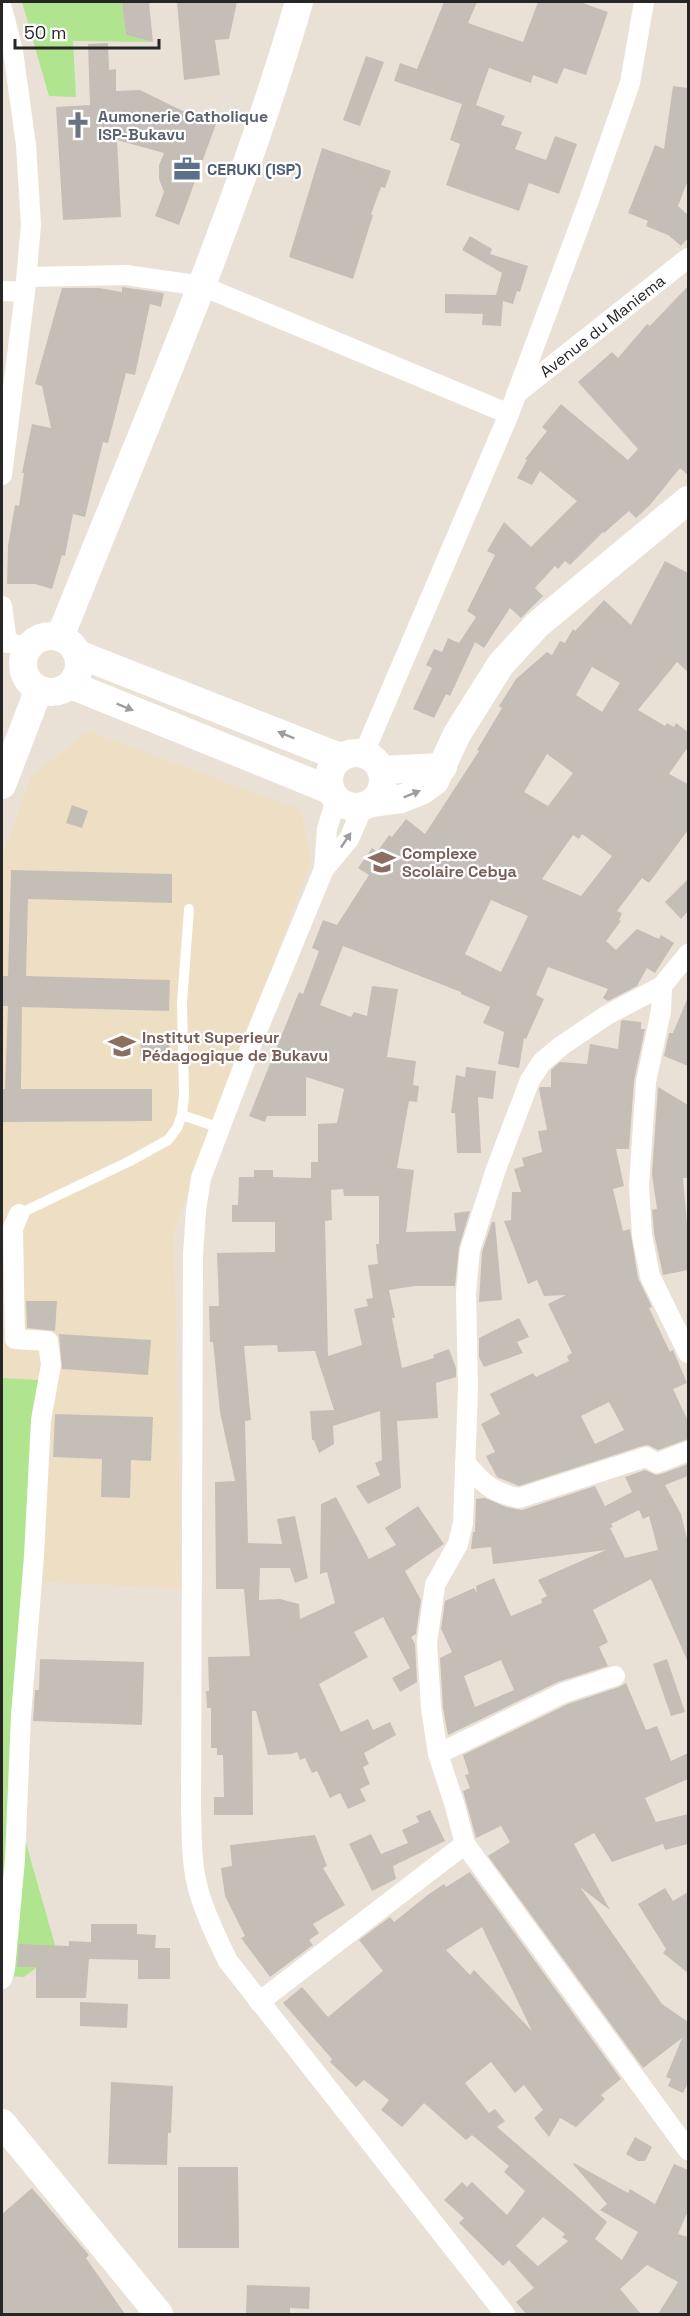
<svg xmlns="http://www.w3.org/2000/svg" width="690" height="2316" viewBox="0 0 690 2316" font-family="'Space Grotesk',sans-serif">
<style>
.education{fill:#eedec4}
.green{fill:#b1e48f}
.building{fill:#c5beb7;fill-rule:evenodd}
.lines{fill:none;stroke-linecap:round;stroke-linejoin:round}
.lane{stroke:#fff;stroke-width:10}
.street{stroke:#fff;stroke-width:20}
.secondary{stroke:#fff;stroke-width:28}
.oneway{fill:#9d9d9d}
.labels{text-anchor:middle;stroke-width:4.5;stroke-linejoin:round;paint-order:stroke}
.worship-label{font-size:16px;font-weight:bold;fill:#5b616d;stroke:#fff;text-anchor:start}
.service-label{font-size:16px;font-weight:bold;fill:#4e5e75;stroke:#fff;text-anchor:start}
.street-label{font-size:16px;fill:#262626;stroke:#fff}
.education-label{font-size:16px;font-weight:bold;fill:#785e54;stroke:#fff;text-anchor:start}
</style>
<rect width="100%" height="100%" fill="#eae1d6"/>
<path class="education" d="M89,731L301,810L311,862L174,1230L181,1589L30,1581L38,1380L2,1378V856L31,776Z"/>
<path class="green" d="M22,2H122L126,35L153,42L73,41L76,97L49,96Z
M2,1378L39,1380L16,1808L57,1952L24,1977L8,1976L2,1991Z"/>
<path class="building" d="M122,2H149L153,42L126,35Z
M177,2H237L229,39L215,40L220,75L184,80Z
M444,2H477L468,23L523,42L538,2H580L608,12L586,75L564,68L557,84L533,75L531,83L489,68L476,105L505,116L501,125L522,132L515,149L546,160L555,136L577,144L559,194L529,183L519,211L446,185L460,144L450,140L462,104L394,81L400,63L417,69Z
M108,43L109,70L116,69V91L140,90L191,115L216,124L179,225L155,216L164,192L159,179V165L164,153L117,140L121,217L63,220L56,107L90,105L88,44Z
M366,56L384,62L360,126L343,120Z
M673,86L688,88V180L678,206L688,215V238L681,246L668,235L646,226L648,221L628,213L655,145L664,149Z
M322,148L391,171L385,188L381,187L371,214L373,215L353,279L289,257Z
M470,236L492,249L490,254L528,266L520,292L517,291L513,304L503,301L501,326L482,325L483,314L445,313V294L496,295L502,273L462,250Z
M688,286V475L680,468L650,505L636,518L629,511L604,533L603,532L570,565L565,561L558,569L555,566L535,588L543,596L521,618L510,608L484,648L475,642L450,696L446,694L434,718L413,709L432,668L426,665L434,649L442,652L448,638L459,643L476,617L467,611L495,555L487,551L504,522L531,547L577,501L540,471L532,485L517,478L527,460L525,459L547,431L542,427L561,404L628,460L638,449L578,382L612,352L618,358L647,324L650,326Z
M122,287L164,293L161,307L150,304L135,375L126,373L108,443L103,442L85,517L73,514L65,556L62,555L52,589L35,584H7L8,546L15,505L19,506L24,473H22L32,424L51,428L42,386L35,384L62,288H99L122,292Z
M665,561L688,573V672L677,662L638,710L665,726L667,723L674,727L676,723L688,732V747L669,774L688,784V830L649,883L642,878L617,911L622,913L619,920L621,921L606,941L616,950L637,929L659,939L661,935L674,943L655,973L647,968L637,986L608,1001L603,998L608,989L548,967L536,995L544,999L526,1039L524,1038L519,1068L498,1064L504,1032L483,1023L490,1007L461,994V992L343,946L320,1005L351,1017L354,1012L367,1016L372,986L398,989L387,1057L416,1061L413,1085L419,1086L417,1102L409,1101L397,1168L414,1170L406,1232L456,1231L454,1213L470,1211L459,1247L455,1286H415L389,1290L395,1318H392L402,1368L434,1358L433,1355L449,1349L456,1368V1377L436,1383L438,1418L397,1421L401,1488L368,1504L356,1486L380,1475L375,1463L382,1460L380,1411L333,1426L334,1444L319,1453L314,1440H312L310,1411L334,1410L315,1351L278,1352L277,1345L244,1346L251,1420L245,1421L248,1543L282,1544L277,1519L295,1516L308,1578L295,1583L290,1568H260L259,1600L280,1599L299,1604L300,1619L335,1603L327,1572L320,1574L321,1504L336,1497L369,1559L396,1545L385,1528L418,1506L444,1544L405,1571L421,1600L416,1634L411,1637L415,1644L417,1682L400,1692L392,1678L410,1668L383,1617L354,1632L368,1657L319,1684L341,1732L368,1719L373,1730L390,1722L396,1735L364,1753L369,1764L363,1767L370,1784L360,1789L366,1801L348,1809L340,1793L330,1798L317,1771L312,1773L305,1758L300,1760L297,1752L292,1754L268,1755L256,1711H252L253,1815H214V1797H224L223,1755H217V1748H211V1708H207L206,1691H209L208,1657L250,1656L244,1589H216L215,1482L235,1481L220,1412L213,1342H210L209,1306H219L217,1253L275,1252V1222H232V1205H238L239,1177H254V1170H273V1177L311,1178V1162H318V1124L337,1123L344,1089L306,1077V1116H267L265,1122L249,1116L299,992L303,994L319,951L312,948L323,920L337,925L369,875L358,868L372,848L377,852L389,835L392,837L406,819L425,834L479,751L477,750L502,708L499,706L516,679L547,652L552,655L560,641L565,643L573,629L575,631L604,600L631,625ZM592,667L620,683L602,712L576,695ZM547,754L573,773L548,806L524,792ZM582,834L612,856L581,896L542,879L573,835L579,839ZM491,900L528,916L501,972L465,954ZM343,1189L344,1196H379V1244H376L378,1264L368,1265L373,1298L366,1299L368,1306L354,1309L362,1345L328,1356L325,1221L332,1220L331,1190Z
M72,805L88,811L82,828L66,823Z
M11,870L172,874V903L28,899L26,976L170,980L169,1011L22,1007L21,1089H152V1121L2,1122V1089H5L8,1006H2V976H8Z
M688,879V911L681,919L665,902Z
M688,997V1066L664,1056L669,1033H673Z
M623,1020L641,1022V1029H645L634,1081L629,1149H616L624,1186L613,1189L623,1231L630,1229L638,1278L652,1307L649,1308L670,1352L673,1350L687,1383L673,1389L688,1421V1439L658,1450L648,1445L642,1446L519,1486L497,1477L486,1456L495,1452L481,1424L500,1414L490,1394L533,1373L536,1377L569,1361L567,1356L572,1353L548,1304L566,1295L544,1296L537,1280L528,1284L504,1221L511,1220L512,1192H521L514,1169L524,1166L522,1158L542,1152L538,1131L547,1130L539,1089L540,1087H551V1070L560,1062L587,1064L590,1044L618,1049L621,1021ZM609,1402L624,1430L595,1444L581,1416Z
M141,1039L170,1040L169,1057L140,1056Z
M466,1067L496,1071L493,1099L478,1097L481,1153H457L455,1113H451L456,1075L465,1077Z
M658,1087L688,1105V1178H683L688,1235V1270L663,1275L654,1233L652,1210L657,1209L652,1174Z
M492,1222H495L502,1300L479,1302L482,1252Z
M26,1301H57L55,1331L27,1328Z
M519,1318L529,1337L517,1342L523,1353L484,1367L479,1357V1338Z
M59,1334L151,1340L148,1375L62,1369Z
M55,1414L153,1417L151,1461L131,1460L130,1498L101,1497L102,1459L53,1457Z
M688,1464V1476L665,1485L681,1514L688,1543V1662L651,1579L593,1610L608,1642L599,1647L608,1666L558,1682L448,1735L443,1708L440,1658L452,1652L441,1629L445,1601L474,1588L477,1593L476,1586L494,1578L511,1616L542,1603L541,1599L547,1596L538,1580L606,1550L493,1564L491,1547L471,1549L473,1532H475L476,1499L485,1498L506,1507L522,1510L595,1486L605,1506L632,1492L625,1477L645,1470L656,1475L661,1474ZM639,1510L643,1519L649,1516L658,1550L625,1558L610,1528L613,1527L611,1524ZM501,1660L514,1690L475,1707L464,1676Z
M40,1659L144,1662L142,1725L33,1721L35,1690H39Z
M667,1659L685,1712L671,1716L653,1664Z
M626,1683L646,1730L657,1726L671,1761L688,1753V1779L645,1798L656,1822L688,1814V1844L665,1850L663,1844L612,1862L594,1833L574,1844L610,1910L580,1887L662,2004L688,2022V2083L683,2093L668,2086L671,2079L666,2077L682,2038L643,2068L488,1856L510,1842L501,1826L476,1838L463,1791L470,1788L465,1775L469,1774L463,1755L568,1704L619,1687Z
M430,1810L445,1841L393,1866L396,1879L372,1891L349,1844L371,1834L381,1854L408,1843L402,1830L419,1822L416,1816Z
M315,1835L327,1866L323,1868L345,1905L313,1924L319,1933L309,1940L313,1945L270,1977L241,1938L245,1936L225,1896L221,1868L232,1866L230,1845Z
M470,1872L621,2079L601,2095L605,2099L576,2127L560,2118L549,2137L534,2118L543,2110L524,2085L515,2093L491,2062L465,2083L489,2113L495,2109L505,2121L497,2127L607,2222L595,2239L622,2260L638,2232L600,2210L607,2204L573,2164L574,2163L628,2193L630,2189L655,2204L674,2164L688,2170V2211L678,2234L688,2237V2314H658L678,2282L647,2265L620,2289L641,2314H526L516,2302L534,2288L509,2260L503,2266L459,2223L464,2218L444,2200L462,2182L467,2187L472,2182L507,2215L525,2191L504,2172L509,2166L472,2135L466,2140L424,2103L402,2127L381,2110L389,2100L364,2080L356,2087L330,2062L332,2059L283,2003L302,1987L328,2017L383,1971L359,1940L390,1917L394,1922L429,1894L444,1884L446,1887ZM482,1927L532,2031L474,1970L470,1975L446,1950ZM543,2217L565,2234L562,2237L568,2241L538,2266L516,2246Z
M665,1888L673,1901L688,1892V1973L663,1953L666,1949L638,1904Z
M91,1924H137V1934L156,1935L155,1948H170V1979H138V1960L89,1959L86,1998H36V1967H17L19,1944L69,1946V1941L91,1942Z
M80,2002L128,2004L127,2028L80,2026Z
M111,2082L173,2086L171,2133H168L167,2165L108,2164Z
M635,2137L652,2147L645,2161H638L626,2154Z
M178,2167H238L239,2248H178Z
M32,2188L89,2255L86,2258L125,2314H2V2214Z
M247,2285L310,2287L309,2309L290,2308V2314H246Z"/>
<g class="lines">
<path class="lane" d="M182,1115L220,1128
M19,1214L130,1161L168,1140L177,1128L182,1115L184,1095L182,1003L189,909"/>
<g class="street">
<path d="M2,8L13,51L26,145L31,225L25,292L2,475"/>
<path d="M27,277L126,275L202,286L509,414"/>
<path d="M2,291L25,292"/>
<path id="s1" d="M516,394L688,258"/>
<path d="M2,606L7,643"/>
<path d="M2,640L26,648"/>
<path d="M364,753L509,414L589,200L630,83L644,2"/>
<path d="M363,807L349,839L324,869L253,1041L201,1178L196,1210L193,1255L191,1809C192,1837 191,1866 199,1892C206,1916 217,1939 228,1961L505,2314"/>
<path d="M324,869L327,829L336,800"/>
<path d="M688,954L662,986L607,1015L561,1046L542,1062L530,1080L496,1169L470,1250L466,1293L468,1389L463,1523L458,1544L435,1585L427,1642L431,1708L438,1754L455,1806L465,1844L688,2150"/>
<path d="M662,986L661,1011L646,1082L639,1185L642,1235L650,1276L688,1353"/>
<path d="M465,1462C483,1484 491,1492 519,1498L646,1457L657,1463L688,1451"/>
<path d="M438,1754L563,1693L615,1676"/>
<path d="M2,1979L5,1969L15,1859L21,1715L34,1556L41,1420L51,1365L48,1341L15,1339L13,1228L19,1214"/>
<path d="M259,2002L465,1844"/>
</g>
<path class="secondary" d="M23 664a28 28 0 1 1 56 0a28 28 0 1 1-56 0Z
M60,637C144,427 236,219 299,2
M78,654L340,757
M71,685L330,790
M329 780a27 27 0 1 1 54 0a27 27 0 1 1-54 0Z
M381,770L443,767
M2,785L39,689
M371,803L401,799L421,791L435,781L457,734L501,664L537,625L688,500
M2,2123L159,2314"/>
</g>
<defs><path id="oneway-solid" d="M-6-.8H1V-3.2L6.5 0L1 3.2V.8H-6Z" transform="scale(1.5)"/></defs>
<g class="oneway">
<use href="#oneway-solid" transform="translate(125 707) rotate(22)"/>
<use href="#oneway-solid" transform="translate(286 735) rotate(-158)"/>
<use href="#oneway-solid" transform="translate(412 794) rotate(-22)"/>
<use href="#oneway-solid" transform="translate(346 840) rotate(-56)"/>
</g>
<defs>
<symbol id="church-bare" viewBox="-9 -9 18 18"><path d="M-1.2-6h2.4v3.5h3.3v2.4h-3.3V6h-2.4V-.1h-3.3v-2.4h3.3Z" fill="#6b7280" stroke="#fff" stroke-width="2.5" paint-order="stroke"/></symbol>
<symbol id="office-bare" viewBox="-9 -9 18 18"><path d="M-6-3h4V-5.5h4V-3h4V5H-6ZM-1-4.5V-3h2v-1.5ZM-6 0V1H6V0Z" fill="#5c6f8a" stroke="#fff" stroke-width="2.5" paint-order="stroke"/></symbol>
<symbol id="school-bare" viewBox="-9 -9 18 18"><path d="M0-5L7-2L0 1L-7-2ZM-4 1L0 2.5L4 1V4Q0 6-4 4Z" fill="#8d6e63" stroke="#fff" stroke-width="2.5" paint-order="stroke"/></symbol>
</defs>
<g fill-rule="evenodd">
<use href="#church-bare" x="59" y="106" width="38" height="38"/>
<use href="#office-bare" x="168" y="150" width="38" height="38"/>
<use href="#school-bare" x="363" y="843" width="38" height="38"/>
<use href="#school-bare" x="103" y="1027" width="38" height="38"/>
</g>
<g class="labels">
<g class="worship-label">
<text x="98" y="122">Aumonerie Catholique<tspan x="98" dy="18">ISP-Bukavu</tspan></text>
</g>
<g class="service-label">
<text x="207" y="175">CERUKI (ISP)</text>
</g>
<g class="street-label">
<text dy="6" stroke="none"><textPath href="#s1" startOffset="110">Avenue du Maniema</textPath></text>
</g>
<g class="education-label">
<text x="402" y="859">Complexe<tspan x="402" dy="18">Scolaire Cebya</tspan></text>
<text x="142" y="1043">Institut Superieur<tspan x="142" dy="18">Pédagogique de Bukavu</tspan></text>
</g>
</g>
<rect width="690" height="2316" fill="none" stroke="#262626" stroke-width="6"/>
<path d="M15 39v9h144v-9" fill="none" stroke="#262626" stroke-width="3"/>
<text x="24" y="39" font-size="18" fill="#262626" stroke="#ffffff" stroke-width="4.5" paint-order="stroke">50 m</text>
</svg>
